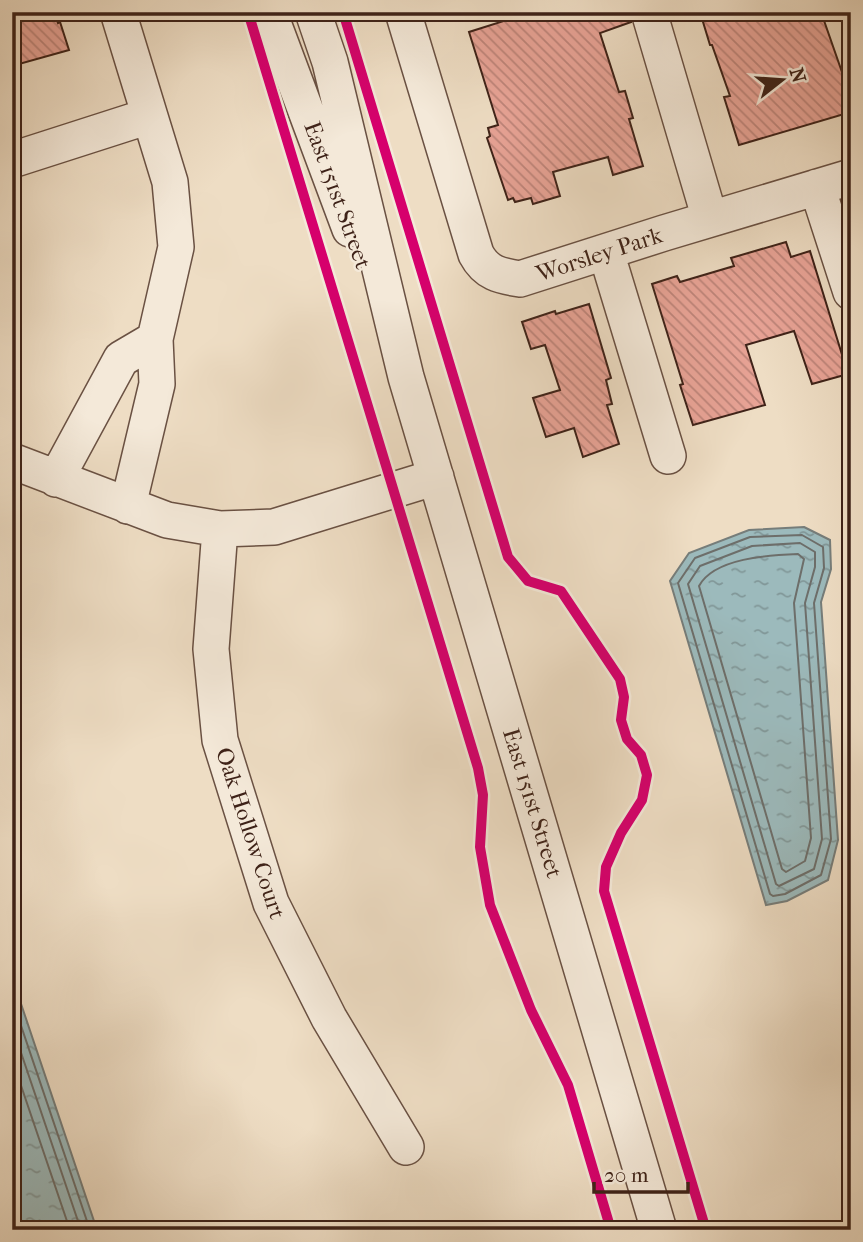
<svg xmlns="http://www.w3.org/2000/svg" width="863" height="1242" viewBox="0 0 863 1242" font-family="'IM FELL French Canon',serif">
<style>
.water{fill:url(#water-ripples);stroke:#767d7a;stroke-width:2}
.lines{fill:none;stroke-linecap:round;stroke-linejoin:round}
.shore{stroke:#6d6e6a;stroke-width:2}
.building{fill:url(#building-back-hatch);stroke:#3e2218;stroke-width:2}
.minor-casing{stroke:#6a5143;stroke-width:38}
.minor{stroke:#f4e9d9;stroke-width:35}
.cycleway-casing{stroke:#f4e9d9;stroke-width:15}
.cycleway{stroke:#d6006c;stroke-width:10}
.labels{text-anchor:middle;stroke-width:5;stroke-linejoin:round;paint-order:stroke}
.street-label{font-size:23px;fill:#3e2218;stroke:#f4e9d9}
</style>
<defs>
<pattern id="water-ripples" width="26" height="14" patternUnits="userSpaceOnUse" patternTransform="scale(1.75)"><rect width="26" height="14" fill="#9cbabc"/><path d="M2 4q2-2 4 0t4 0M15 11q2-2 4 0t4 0" fill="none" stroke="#819798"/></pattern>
<pattern id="building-back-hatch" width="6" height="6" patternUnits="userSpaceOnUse" patternTransform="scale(1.75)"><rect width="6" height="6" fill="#e8a396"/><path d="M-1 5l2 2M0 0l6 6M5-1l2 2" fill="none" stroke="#bd8479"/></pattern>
</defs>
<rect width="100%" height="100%" fill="#eeddc4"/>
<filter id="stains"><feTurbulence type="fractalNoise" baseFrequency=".00286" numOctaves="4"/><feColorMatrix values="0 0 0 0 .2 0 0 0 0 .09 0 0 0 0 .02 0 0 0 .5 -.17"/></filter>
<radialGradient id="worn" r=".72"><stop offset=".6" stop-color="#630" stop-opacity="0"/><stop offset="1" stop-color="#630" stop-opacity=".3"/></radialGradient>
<path class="water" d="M804,527L830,540L831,569L821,602L838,840L828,880L787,901L766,905L670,581L689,553L749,530Z
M12,977L97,1230H12Z"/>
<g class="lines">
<path class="shore" d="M802,535L823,547L824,568L814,603L831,839L821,875L785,894L773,896L770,894L678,583L695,558L750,537Z
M800,543L815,552V567L805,603L822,839L814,869L779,886L776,884L688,584L700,566L752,546Z
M798,554L804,559L794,603L811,838L805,861L786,872L782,869L699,586C714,558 769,555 798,554Z
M12,999L90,1230
M12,1026L81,1230
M12,1059L70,1230"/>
</g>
<path class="building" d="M12,12H54L58,23L60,22L69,50L12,66Z
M532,12H629L631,22L600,33L619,92L625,91L633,118L629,119L643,166L613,175L608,157L553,172L560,196L533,204L531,198L515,202L513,198L508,200L487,138L490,136L488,128L498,125L469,32Z
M700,12H821L851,98V112L739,145L724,97L730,96L712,45H710Z
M786,242L791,257L810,251L848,374L812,384L794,331L746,345L765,405L693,425L680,385L683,384L652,284L677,276L680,282L734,266L731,258Z
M589,304L611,378L606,380L612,404L607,405L619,444L583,457L574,428L546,437L533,398L560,390L545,345L531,349L522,322L555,311L556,314Z"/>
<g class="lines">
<defs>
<path id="minor" d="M118,12L170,182L176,247L155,339
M269,12L350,229
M313,12L330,62L406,377L659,1230
M403,12L476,254C486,273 500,276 520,279L664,233L851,177
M649,12L710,219
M12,160L149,116
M817,187L851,292
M606,252L668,456
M12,461L167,520L220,529L274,527L436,477
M56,479L121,359L155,339L157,384L128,506
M220,529L211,649L220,740L271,903L329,1018L406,1147"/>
</defs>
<use href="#minor" class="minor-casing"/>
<use href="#minor" class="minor"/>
<defs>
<path id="cycleway" d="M248,12L478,768L483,795L480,847L490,905L531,1010L568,1085L611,1230
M343,12L508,557L528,581L561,591L620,679L624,697L621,720L627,739L641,755L647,775L642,800L621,833L606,867L604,891L706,1230"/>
</defs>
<use href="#cycleway" class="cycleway-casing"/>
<use href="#cycleway" class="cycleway"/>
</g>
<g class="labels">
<g class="street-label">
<text transform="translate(338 195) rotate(70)" y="8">East 151st Street</text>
<text transform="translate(599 254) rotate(-18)" y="8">Worsley Park</text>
<text transform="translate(533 803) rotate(73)" y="8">East 151st Street</text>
<text transform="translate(251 833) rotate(72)" y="8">Oak Hollow Court</text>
</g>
</g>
<rect width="863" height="1242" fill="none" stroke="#eeddc4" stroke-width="42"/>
<rect x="14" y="14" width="835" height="1214" fill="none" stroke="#3e2218" stroke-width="3.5"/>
<rect x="21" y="21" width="821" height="1200" fill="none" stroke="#3e2218" stroke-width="2"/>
<g transform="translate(782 80) rotate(73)" stroke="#f4e9d9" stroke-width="5" paint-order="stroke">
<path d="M0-5L12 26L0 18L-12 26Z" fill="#3e2218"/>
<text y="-10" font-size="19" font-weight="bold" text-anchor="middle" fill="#3e2218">N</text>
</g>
<path d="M594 1182v10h94v-10" fill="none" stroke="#3e2218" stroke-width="3.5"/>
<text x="604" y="1182" font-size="21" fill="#3e2218" stroke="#f4e9d9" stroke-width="5" paint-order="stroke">20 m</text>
<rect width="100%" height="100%" filter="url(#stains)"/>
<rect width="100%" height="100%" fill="url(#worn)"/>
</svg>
